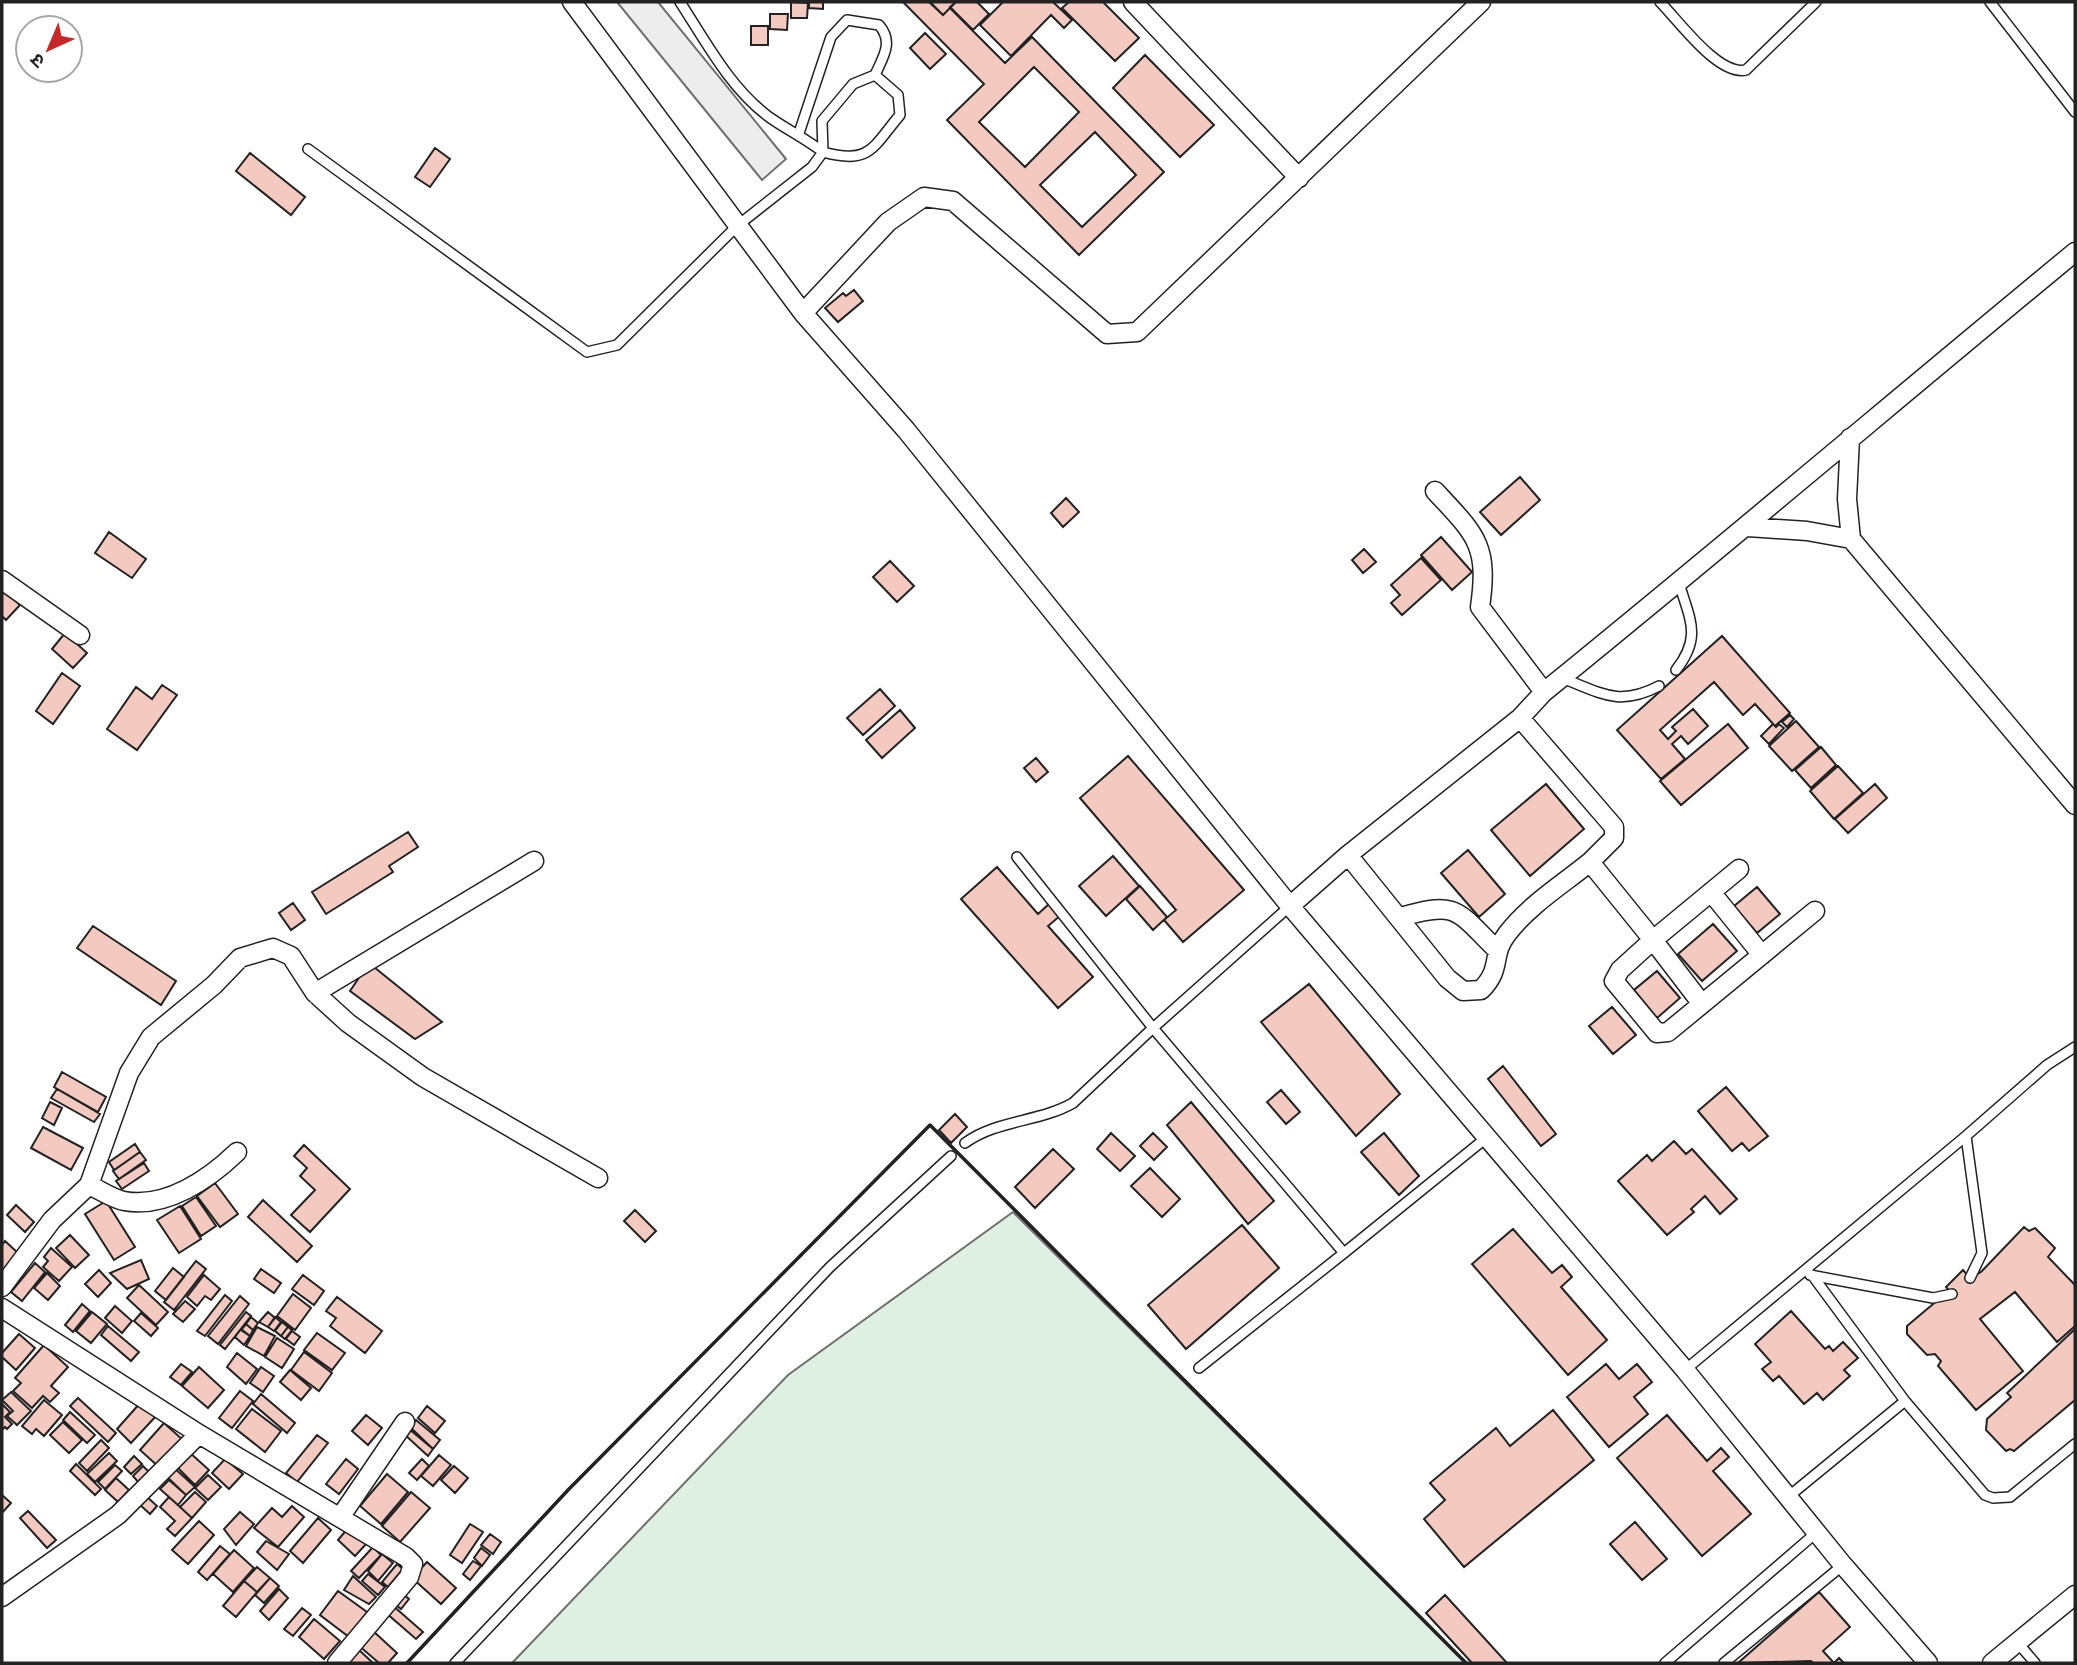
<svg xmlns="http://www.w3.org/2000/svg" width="2077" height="1665" viewBox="0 0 2077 1665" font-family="'Alegreya Sans','Noto Sans Devanagari',sans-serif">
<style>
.green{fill:#e0efe3;stroke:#6f6f6f;stroke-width:2}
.parking{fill:#ededed;stroke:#6f6f6f;stroke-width:2}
.building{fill:#f3c9c0;stroke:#222;stroke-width:2;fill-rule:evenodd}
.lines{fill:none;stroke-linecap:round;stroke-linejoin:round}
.lane-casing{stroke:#222;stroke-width:12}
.street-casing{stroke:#222;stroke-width:21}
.lane{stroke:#fff;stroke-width:9}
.street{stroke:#fff;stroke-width:18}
.wall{stroke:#222;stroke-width:3.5}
</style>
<rect width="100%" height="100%" fill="#fff"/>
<path class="green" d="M1013,1212L1466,1663H512L788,1375Z"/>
<path class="parking" d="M617,2H658L786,159L762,180Z"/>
<path class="building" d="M791,2L808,3L807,18H791Z
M809,2H823V9L809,8Z
M903,2H929L943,15L950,8L1005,63L1032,37L1164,172L1079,255L947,120L984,84ZM1034,67L1079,112L1025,167L979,122ZM1095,132L1136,175L1082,227L1040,185Z
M930,2H956L943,15Z
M956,2H977L989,14L973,30L950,7Z
M1003,2H1053L1072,20L1064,28L1051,15L1011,56L980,25Z
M1069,2H1103L1139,38L1115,61L1062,8Z
M770,14H788L787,30L770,29Z
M751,26H768V45H751Z
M925,33L946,54L930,69L910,48Z
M1145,55L1214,125L1180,157L1113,88Z
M435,148L450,159L430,187L415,177Z
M250,153L305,197L291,215L236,171Z
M854,290L863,301L838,322L825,308L843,293L846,296Z
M1520,477L1540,500L1501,535L1480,512Z
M1066,498L1079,512L1063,527L1051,513Z
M109,532L146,559L132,578L95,553Z
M1441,537L1472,572L1452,590L1421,555Z
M1364,549L1376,562L1363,573L1352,560Z
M1421,558L1441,580L1402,615L1391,603L1400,595L1391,585Z
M890,561L914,586L897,602L873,577Z
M2,589L20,605L6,620L2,616Z
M65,633L87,653L73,668L52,649Z
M1722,636L1790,713L1775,726L1755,704L1743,715L1714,682L1660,730L1668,739L1676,731L1672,727L1693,709L1708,726L1688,744L1681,736L1672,744L1685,759L1661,779L1617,730Z
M62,673L80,686L53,724L36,711Z
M162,685L177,695L137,750L107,729L136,687L152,699Z
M880,689L895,706L863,735L847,718Z
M900,710L915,728L882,758L866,740Z
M1790,715L1794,719L1787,727L1782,722Z
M1796,721L1819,747L1792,771L1769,746Z
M1728,724L1748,748L1681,805L1660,781Z
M1773,724L1776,727L1779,724L1784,728L1769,744L1761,736Z
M1821,747L1836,765L1811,788L1795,770Z
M1128,756L1244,890L1183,942L1164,920L1176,910L1080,798Z
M1036,758L1048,772L1036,782L1024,768Z
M1838,766L1863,793L1834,819L1810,791Z
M1546,784L1584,829L1530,876L1491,830Z
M1875,784L1887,798L1848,833L1835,819Z
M408,832L418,847L389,866L393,872L326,914L312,892Z
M1468,850L1505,894L1479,917L1441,873Z
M1113,856L1139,886L1106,916L1079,886Z
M997,867L1038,914L1050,903L1061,915L1048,926L1093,977L1058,1008L961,899Z
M1140,886L1167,917L1153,930L1126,899Z
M1757,887L1780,914L1757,933L1734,906Z
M293,903L305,920L291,930L279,913Z
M1713,924L1737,951L1702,981L1678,954Z
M93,926L176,981L161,1005L77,948Z
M369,963L442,1022L415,1039L350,991Z
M1657,971L1680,998L1657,1018L1634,990Z
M1309,984L1400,1094L1356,1136L1261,1022Z
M1612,1007L1636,1035L1613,1054L1589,1026Z
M1503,1066L1556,1134L1541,1146L1488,1079Z
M62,1072L106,1097L98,1112L54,1087Z
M1726,1087L1768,1136L1749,1151L1742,1143L1732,1151L1698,1111Z
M57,1089L100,1114L94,1122L51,1098Z
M1281,1090L1300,1112L1286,1124L1267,1102Z
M50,1102L62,1108L54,1125L42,1118Z
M1191,1102L1274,1201L1248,1224L1167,1125Z
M955,1114L967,1127L951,1143L939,1130Z
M43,1127L83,1148L71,1170L31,1148Z
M1111,1133L1135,1156L1120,1171L1097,1149Z
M1153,1133L1167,1147L1154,1160L1140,1146Z
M1384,1133L1419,1176L1399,1195L1361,1152Z
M1674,1141L1686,1154L1692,1149L1737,1199L1720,1214L1705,1196L1691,1209L1694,1212L1667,1235L1618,1181L1647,1155L1652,1161Z
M135,1144L140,1152L114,1170L109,1162Z
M304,1145L350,1189L310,1232L291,1215L315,1190L300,1176L307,1168L294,1156Z
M1053,1149L1074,1169L1035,1208L1015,1187Z
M140,1152L146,1160L119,1179L113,1171Z
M144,1163L149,1171L122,1189L116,1181Z
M1150,1168L1180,1199L1162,1217L1131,1186Z
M215,1183L238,1214L220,1227L197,1196Z
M196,1197L216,1226L201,1236L182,1206Z
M263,1200L312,1246L297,1262L248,1217Z
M106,1201L135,1247L114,1260L85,1214Z
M16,1205L34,1222L25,1232L7,1215Z
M180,1206L201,1239L179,1253L157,1220Z
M635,1210L656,1231L645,1242L624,1221Z
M1242,1225L1279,1268L1186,1349L1148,1305Z
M2024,1227L2029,1231L2035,1228L2055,1248L2048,1257L2075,1285V1326L2057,1342L2015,1292L1980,1319L2023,1371L1976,1410L1938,1366L1941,1361L1935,1354L1927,1355L1907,1334V1326L1939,1299L1947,1300L1954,1296L1946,1287L1963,1270L1970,1278L1981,1272Z
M1513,1229L1552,1273L1562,1265L1572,1277L1561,1287L1607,1340L1568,1375L1472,1264Z
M70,1235L89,1255L75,1268L56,1248Z
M5,1241L18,1253L2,1272V1245Z
M51,1248L72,1267L59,1281L43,1267L48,1261L44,1257Z
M141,1260L149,1279L127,1289L110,1273Z
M196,1261L206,1269L174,1310L164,1302Z
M35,1263L45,1272L22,1301L11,1292Z
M173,1268L184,1277L166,1300L155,1291Z
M261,1269L281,1283L274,1293L254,1279Z
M99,1270L111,1283L98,1297L85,1284Z
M47,1273L60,1286L48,1300L34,1288Z
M204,1275L220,1289L211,1300L205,1296L197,1306L187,1297Z
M303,1275L324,1291L314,1305L292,1289Z
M139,1285L168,1312L156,1325L127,1298Z
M293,1294L311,1308L295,1330L277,1316Z
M225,1295L232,1301L205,1336L197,1331Z
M240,1296L249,1304L218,1344L208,1336Z
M337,1297L382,1331L365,1353L330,1326L336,1318L326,1311Z
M185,1301L195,1309L183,1322L173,1314Z
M82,1304L90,1311L73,1332L65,1325Z
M115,1306L132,1321L122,1333L105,1318Z
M1791,1311L1825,1349L1829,1346L1833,1351L1843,1342L1858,1358L1844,1370L1850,1376L1823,1400L1817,1393L1804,1404L1779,1376L1773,1381L1762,1369L1771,1362L1755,1344Z
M92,1312L107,1324L91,1343L76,1331Z
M246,1312L251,1316L225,1349L220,1345Z
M268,1312L275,1318L268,1327L259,1322Z
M141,1313L158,1328L151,1336L134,1321Z
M251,1317L258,1323L253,1330L246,1324Z
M275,1317L281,1322L274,1331L268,1327Z
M282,1322L288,1327L281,1336L275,1331Z
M246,1324L253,1330L250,1336L241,1330Z
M108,1326L139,1352L131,1361L101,1335Z
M257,1327L275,1336L264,1356L246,1346Z
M288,1327L292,1330L285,1339L281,1336Z
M241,1329L250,1336L244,1345L235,1337Z
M2075,1329V1400L2014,1451L2010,1449L2006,1451L1986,1430L1987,1419L2011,1397L2007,1393Z
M292,1331L300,1337L294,1345L286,1339Z
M317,1333L345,1353L332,1370L304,1350Z
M19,1334L35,1348L16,1370L2,1357V1353Z
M277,1338L294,1349L282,1368L265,1357Z
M44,1345L68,1367L51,1386L59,1393L50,1402L43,1396L32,1408L13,1391L21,1383L15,1378Z
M304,1352L332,1373L319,1391L291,1370Z
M237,1353L257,1369L246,1384L227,1367Z
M181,1364L192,1372L181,1385L170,1377Z
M1606,1364L1619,1379L1637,1364L1652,1382L1634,1397L1648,1414L1609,1447L1567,1397Z
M199,1367L224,1390L208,1408L182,1386Z
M261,1367L274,1376L263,1392L250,1383Z
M290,1370L311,1388L301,1400L280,1382Z
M240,1391L253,1401L232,1428L219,1418Z
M11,1392L31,1411L17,1425L7,1416L13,1411L2,1400Z
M261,1394L295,1423L287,1433L253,1404Z
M78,1398L116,1433L108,1442L70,1406Z
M44,1400L62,1415L44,1436L36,1429L32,1434L22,1426Z
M141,1402L157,1415L131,1443L117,1429Z
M2,1404L10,1412L5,1417L12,1424L7,1429L5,1427L2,1430Z
M427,1406L445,1421L435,1433L418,1418Z
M252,1409L281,1431L265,1452L236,1429Z
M1553,1410L1594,1460L1464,1567L1424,1519L1445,1500L1430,1483L1496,1428L1510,1446Z
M70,1412L95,1435L87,1443L63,1420Z
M366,1415L382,1428L368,1445L352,1431Z
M1667,1415L1707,1461L1721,1448L1729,1457L1713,1471L1751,1514L1702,1556L1617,1458Z
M416,1420L440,1440L433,1449L410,1427Z
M63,1422L82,1440L69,1453L50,1435Z
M164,1423L184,1441L160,1468L140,1450Z
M409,1429L433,1449L428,1456L404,1434Z
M317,1435L328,1443L297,1482L286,1473Z
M101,1440L109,1448L87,1471L79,1463Z
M188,1451L209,1470L195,1485L175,1465Z
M109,1453L117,1461L95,1482L87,1474Z
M439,1455L451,1465L433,1486L421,1476Z
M134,1456L142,1464L131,1474L124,1467Z
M225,1459L243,1474L229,1489L212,1473Z
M346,1459L358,1469L339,1494L326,1484Z
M422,1459L429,1466L417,1480L409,1473Z
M76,1464L101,1489L95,1495L70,1471Z
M115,1465L122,1471L105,1489L98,1482Z
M171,1465L195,1487L186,1495L164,1474Z
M143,1466L150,1473L139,1483L133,1476Z
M454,1466L468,1478L455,1493L441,1480Z
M387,1474L408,1492L381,1524L360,1506Z
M208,1475L221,1487L208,1500L195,1488Z
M116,1478L129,1490L118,1502L105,1490Z
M169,1480L186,1495L178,1505L160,1489Z
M195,1492L206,1502L192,1518L180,1507Z
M411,1492L430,1508L400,1542L382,1526Z
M2,1495L11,1503L2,1513Z
M145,1495L157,1506L150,1514L138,1503Z
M169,1497L192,1518L175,1536L167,1529L175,1521L160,1507Z
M292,1506L304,1517L278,1547L254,1528L272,1508L282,1517Z
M28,1511L56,1540L47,1548L20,1518Z
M240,1512L254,1524L236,1545L224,1529Z
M318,1518L331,1530L303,1563L290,1551Z
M199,1521L214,1535L188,1564L172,1550Z
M1635,1522L1667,1559L1642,1580L1610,1544Z
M470,1524L483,1532L462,1563L450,1555Z
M349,1527L367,1543L355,1556L338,1540Z
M490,1534L501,1542L493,1554L481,1545Z
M266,1541L289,1554L277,1570L257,1552Z
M220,1546L230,1554L207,1580L198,1572Z
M373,1547L381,1555L359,1578L351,1571Z
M481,1548L490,1555L482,1566L474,1558Z
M234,1550L254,1568L233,1592L213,1574Z
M382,1554L393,1563L378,1581L368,1571Z
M473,1561L481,1566L470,1580L463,1574Z
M427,1562L456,1588L441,1604L412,1578Z
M397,1564L403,1569L388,1587L382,1582Z
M257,1567L270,1578L257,1592L244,1581Z
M368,1574L385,1587L378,1595L362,1581Z
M353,1576L376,1597L369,1604L344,1590Z
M270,1578L279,1586L264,1603L255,1595Z
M244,1581L257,1592L236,1617L223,1606Z
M279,1589L288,1598L269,1620L260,1611Z
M338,1591L367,1612L349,1637L320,1615Z
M399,1591L409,1599L401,1609L391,1601Z
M1819,1592L1850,1627L1823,1651L1834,1663L1839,1658L1844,1663H1813L1811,1661L1738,1663Z
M1445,1595L1507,1663H1472L1426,1613Z
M391,1604L423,1632L416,1639L385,1612Z
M302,1608L311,1615L293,1636L284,1629Z
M314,1619L340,1641L324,1659L299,1637Z
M372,1630L397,1653L388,1663H379L358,1645Z
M358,1649L373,1663H345Z"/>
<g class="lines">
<defs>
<path id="lane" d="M680,2C706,42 730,88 769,117C786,129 806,139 823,152
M1660,2C1679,21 1718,76 1746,70L1816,2
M1990,2L2075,112
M799,133L831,37L847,20L879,25C894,42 883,57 875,75
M308,149L587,352L617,345L737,226L812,167L823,152C870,165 872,148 900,115L898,95L875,75L853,84L822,121L823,152
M1676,670C1702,637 1690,620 1679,583
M1562,678C1601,693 1619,707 1659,686
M1017,857L1153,1028L1290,906
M1966,1136L1982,1253L1970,1278
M965,1143C996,1120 1040,1122 1073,1103L1153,1028L1344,1253L1486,1138
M1810,1275L1933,1298L1952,1294
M1812,1275L1905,1401L1985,1495L1993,1498L2010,1497L2075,1444
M1199,1368L1344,1253
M1685,1370L1966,1136L2047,1065L2075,1047
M1788,1497L1905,1401
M2018,1643L2035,1663
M455,1663L830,1267L951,1156
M1665,1663L1817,1532
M1724,1663L1843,1565"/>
<path id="street" d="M572,2L803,313L906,430L1290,906L1685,1370L1843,1565L1928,1663
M1133,2L1299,178
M803,313L888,222L924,197L953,201L1107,334L1137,332L1481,2
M1850,438L1847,499L1851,539
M1435,491C1476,535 1489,545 1480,607L1544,692
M1748,527L1807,531L1851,539L2075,805
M2,580L80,635
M1520,718L1614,827V838L1590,862
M1348,855L1447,978L1463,991L1481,990C1503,968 1490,956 1507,934C1529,905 1563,884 1590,862L1653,940L1620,970L1614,981L1657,1033L1668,1032L1815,911
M1711,892L1762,955
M1290,906L1348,855L1520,718L1544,692C1723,547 1898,398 2075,252
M1401,917C1458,900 1457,911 1497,950
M315,993L534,861
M1702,1004L1653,940L1739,869
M89,1185L129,1073L151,1037L214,985L240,958L273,948L291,956L315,993L348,1023L423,1077L598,1178
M2,1287L52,1220L89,1185C100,1190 113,1199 124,1201C166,1209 209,1179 237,1152
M2,1308L199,1434L406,1557L413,1564L409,1577L337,1663
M341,1516L405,1422
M2,1597L118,1515L199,1434
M1992,1663L2075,1595"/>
</defs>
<use href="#lane" class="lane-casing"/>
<use href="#street" class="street-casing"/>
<use href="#lane" class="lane"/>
<use href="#street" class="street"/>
<path class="wall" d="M407,1663L569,1489L930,1125L1466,1663"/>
</g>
<rect width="2077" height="1665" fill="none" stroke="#222222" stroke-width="7"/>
<g transform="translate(49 49) rotate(224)"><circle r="33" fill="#ffffff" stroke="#a7a7a7" stroke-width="2"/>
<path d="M0-5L12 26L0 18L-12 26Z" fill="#c62828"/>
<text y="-10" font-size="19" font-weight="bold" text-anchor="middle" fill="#222222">उ</text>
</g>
</svg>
